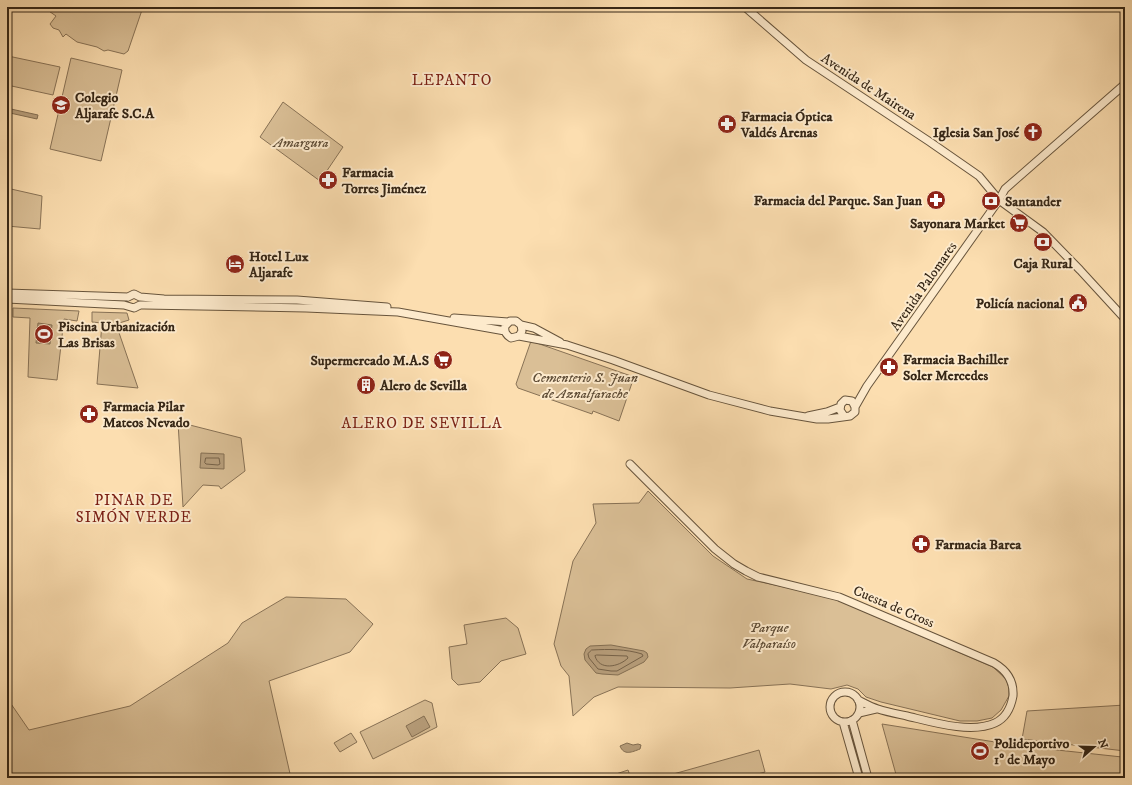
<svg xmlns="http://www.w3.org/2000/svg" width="1132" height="785" viewBox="0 0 1132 785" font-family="'IM FELL DW Pica',serif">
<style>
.green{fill:#dabf96;stroke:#887256}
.water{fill:#b89f7c;stroke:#846f53}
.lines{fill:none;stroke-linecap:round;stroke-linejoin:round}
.shore{stroke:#766249;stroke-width:1}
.minor-casing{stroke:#67543c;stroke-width:9}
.minor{stroke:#fdeacc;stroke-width:7}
.labels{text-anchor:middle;stroke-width:4;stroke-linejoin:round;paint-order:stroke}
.street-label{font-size:14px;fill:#352616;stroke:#fdeacc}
.poi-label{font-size:14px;font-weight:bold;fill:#352616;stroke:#fdeacc;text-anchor:start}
.park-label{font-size:14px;font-style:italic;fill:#5e4c36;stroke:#fdeacc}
.neighbourhood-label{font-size:15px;letter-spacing:1px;fill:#7a1f14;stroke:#fdeacc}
</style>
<rect width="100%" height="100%" fill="#fcdeb0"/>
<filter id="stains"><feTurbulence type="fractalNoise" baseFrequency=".005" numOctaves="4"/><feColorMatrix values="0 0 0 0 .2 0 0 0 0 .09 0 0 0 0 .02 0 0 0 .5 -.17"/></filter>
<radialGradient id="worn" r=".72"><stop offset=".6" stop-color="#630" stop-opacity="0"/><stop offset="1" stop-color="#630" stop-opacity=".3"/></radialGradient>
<path class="green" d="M43,7H143L128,51L124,54L108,50L104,51L97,47L77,42L66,34L63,37L59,30L53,28L50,24L56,16Z
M8,56L60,67L53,95L7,85Z
M71,58L122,70L101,161L50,149Z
M283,102L343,147L320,181L260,137Z
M11,189L42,196L40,229L7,226V207Z
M13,308L79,311L77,321L64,319L57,380L28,377L30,318L13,317Z
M92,312L127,313L129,320L116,324L138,388L97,384L102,323L92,322Z
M531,341L634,377L619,421L593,411L592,414L518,388L516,384Z
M178,422L241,438L245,471L221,489L219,486L203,485L183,507Z
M648,491L713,556L747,579L803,591L837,600L993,667L1006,679L1009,688V696L1001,710L992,718L977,721H960L881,702L866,697L858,689L847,685L831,689L790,684L730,688L618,687L594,697L573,716L569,676L561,666L554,644L573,561L596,523L593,504L639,503Z
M286,597L346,599L373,624L350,652L269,681L291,778H7V698L29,730L130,706L228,643L242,623Z
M506,618L518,628L526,654L501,661L480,682L458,685L452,679L449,647L467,644L464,625Z
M425,700L432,703L437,727L373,759L360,732Z
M1125,705V751L1022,739L1027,711Z
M882,724L1020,746L1122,757L1125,763V778H897Z
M351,733L357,742L340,752L334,743Z
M759,750L765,772L743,778H659Z
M628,770L631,778H611L610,776Z"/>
<path class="water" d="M11,109L38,115L37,119L10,113Z
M38,323L52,325L50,344L36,343Z
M201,453L224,454V469L200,468Z
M611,645L644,651L647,653L648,657L644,662L618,675L602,674L596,673L585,660L584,654L586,649L590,646Z
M424,716L430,727L412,737L406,726Z
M627,743L633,745L638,744L641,745L640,749C632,752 624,756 620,746Z"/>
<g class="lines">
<path class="shore" d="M206,458H219L220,464L218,465L206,464L205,463Z
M592,650C609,649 626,649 642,654L643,656L617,671H611L598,669L589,658L588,654Z
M597,655L627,656L628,658C619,667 599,671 595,656Z"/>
<defs>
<path id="minor" d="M745,7L806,60L930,142L979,176L999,200L1043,232L1080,270L1125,319
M7,293L128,297
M128,297L134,294L140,297L164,299L297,300L387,307
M7,299L124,305L134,308L140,305H144L306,308L398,312L505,331
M454,318L508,322
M521,325L522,331L519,336L511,338C506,335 504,332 505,326L510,321H516L521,325L534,328L560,342
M519,336L567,345L613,360L709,395L770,411L817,419H828L850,416L855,412V407L852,401L845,400L841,404L840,410L844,416
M855,407L867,386L999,200L1005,189L1125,84
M808,416L827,412L840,407
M630,464L715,549L734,564L746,571L758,577L839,597L994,663C1006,670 1014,681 1013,696C1011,707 1006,718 995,723C971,734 932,722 907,716C898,714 887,712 878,709C871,707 864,703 858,700
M830 707a15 15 0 1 1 30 0a15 15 0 1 1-30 0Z
M859,713L876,709
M852,720L868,778
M843,722L859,778"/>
</defs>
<use href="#minor" class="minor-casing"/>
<use href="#minor" class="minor"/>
</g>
<defs>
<symbol id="school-disc" viewBox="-11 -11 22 22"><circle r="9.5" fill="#8f2418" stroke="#fdeacc"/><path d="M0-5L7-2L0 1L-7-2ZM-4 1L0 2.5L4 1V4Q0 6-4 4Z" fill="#fff"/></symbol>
<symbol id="pharmacy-disc" viewBox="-11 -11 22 22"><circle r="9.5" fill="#8f2418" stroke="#fdeacc"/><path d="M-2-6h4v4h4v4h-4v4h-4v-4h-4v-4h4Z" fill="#fff"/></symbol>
<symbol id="church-disc" viewBox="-11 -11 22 22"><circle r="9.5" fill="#8f2418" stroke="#fdeacc"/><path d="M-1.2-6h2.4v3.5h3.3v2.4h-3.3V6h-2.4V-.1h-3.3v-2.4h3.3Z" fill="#fff"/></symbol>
<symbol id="bank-disc" viewBox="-11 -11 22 22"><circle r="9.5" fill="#8f2418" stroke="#fdeacc"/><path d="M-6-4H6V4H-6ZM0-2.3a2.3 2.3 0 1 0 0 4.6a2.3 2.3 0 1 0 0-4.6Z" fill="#fff"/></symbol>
<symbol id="supermarket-disc" viewBox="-11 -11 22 22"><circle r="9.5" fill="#8f2418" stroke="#fdeacc"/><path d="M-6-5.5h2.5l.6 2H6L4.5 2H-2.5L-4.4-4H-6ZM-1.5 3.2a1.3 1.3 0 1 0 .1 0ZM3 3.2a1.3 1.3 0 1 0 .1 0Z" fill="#fff"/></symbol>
<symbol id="hotel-disc" viewBox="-11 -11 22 22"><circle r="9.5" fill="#8f2418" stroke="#fdeacc"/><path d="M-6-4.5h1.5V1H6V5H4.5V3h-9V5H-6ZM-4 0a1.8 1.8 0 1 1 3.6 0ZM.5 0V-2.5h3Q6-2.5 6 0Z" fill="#fff"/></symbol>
<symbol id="civic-disc" viewBox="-11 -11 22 22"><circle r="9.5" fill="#8f2418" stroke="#fdeacc"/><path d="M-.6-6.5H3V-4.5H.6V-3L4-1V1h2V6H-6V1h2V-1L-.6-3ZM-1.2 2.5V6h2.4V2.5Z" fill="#fff"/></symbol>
<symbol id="stadium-disc" viewBox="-11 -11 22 22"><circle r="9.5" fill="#8f2418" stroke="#fdeacc"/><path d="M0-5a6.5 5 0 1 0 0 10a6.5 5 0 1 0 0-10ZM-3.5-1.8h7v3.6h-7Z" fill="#fff"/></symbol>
<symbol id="building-disc" viewBox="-11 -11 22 22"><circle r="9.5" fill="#8f2418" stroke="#fdeacc"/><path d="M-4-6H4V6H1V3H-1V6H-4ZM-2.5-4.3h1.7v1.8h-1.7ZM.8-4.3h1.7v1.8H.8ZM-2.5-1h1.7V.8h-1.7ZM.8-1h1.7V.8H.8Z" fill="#fff"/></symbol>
</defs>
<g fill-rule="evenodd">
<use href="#school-disc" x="50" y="94" width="22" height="22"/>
<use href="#pharmacy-disc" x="716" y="113" width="22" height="22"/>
<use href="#church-disc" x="1022" y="121" width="22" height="22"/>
<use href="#pharmacy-disc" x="317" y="169" width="22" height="22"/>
<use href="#pharmacy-disc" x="925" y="189" width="22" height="22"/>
<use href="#bank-disc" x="980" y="190" width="22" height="22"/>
<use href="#supermarket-disc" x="1008" y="212" width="22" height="22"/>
<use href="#bank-disc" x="1032" y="231" width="22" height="22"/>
<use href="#hotel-disc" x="224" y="253" width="22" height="22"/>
<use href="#civic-disc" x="1067" y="292" width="22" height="22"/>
<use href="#stadium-disc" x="33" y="323" width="22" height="22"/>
<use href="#supermarket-disc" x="432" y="349" width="22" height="22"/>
<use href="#pharmacy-disc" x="878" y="356" width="22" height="22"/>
<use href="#building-disc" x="355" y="374" width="22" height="22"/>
<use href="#pharmacy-disc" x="78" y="403" width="22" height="22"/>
<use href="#pharmacy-disc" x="910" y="533" width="22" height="22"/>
<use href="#stadium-disc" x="969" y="740" width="22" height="22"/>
</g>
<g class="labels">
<g class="street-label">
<text transform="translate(869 86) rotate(33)" y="5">Avenida de Mairena</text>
<text transform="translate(923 286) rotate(-55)" y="5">Avenida Palomares</text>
<text transform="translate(894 606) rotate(23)" y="5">Cuesta de Cross</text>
</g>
<g class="poi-label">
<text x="75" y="102">Colegio<tspan x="75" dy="16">Aljarafe S.C.A</tspan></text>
<text x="741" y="121">Farmacia Óptica<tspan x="741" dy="16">Valdés Arenas</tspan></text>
<text x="1019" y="137" text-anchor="end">Iglesia San José</text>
<text x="342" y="177">Farmacia<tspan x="342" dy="16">Torres Jiménez</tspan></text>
<text x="922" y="205" text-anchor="end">Farmacia del Parque. San Juan</text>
<text x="1005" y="206">Santander</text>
<text x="1005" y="228" text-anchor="end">Sayonara Market</text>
<text x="249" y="261">Hotel Lux<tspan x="249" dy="16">Aljarafe</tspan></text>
<text x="1043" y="268" text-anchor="middle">Caja Rural</text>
<text x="1064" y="308" text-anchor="end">Policía nacional</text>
<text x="58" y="331">Piscina Urbanización<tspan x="58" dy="16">Las Brisas</tspan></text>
<text x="903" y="364">Farmacia Bachiller<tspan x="903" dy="16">Soler Mercedes</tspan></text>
<text x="429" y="365" text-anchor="end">Supermercado M.A.S</text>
<text x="380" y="390">Alero de Sevilla</text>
<text x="103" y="411">Farmacia Pilar<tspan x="103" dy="16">Mateos Nevado</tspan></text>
<text x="935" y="549">Farmacia Barea</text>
<text x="994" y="748">Polideportivo<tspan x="994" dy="16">1º de Mayo</tspan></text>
</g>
<g class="park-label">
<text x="301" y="147">Amargura</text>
<text x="585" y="382">Cementerio S. Juan<tspan x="585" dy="16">de Aznalfarache</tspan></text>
<text x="769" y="632">Parque<tspan x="769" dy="16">Valparaíso</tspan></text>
</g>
<g class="neighbourhood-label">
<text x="452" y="85">LEPANTO</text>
<text x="422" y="428">ALERO DE SEVILLA</text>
<text x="134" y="505">PINAR DE<tspan x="134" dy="17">SIMÓN VERDE</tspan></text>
</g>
</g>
<rect width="1132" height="785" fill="none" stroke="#fcdeb0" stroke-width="24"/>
<rect x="8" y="8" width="1116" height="769" fill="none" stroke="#352616" stroke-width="2"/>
<rect x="12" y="12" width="1108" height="761" fill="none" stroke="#352616"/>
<g transform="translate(1094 747) rotate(70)" stroke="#fdeacc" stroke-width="3" paint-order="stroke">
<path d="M0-3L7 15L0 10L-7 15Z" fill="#352616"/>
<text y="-6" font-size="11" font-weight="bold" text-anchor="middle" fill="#352616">N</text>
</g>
<rect width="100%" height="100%" filter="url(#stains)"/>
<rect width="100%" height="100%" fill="url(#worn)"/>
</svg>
